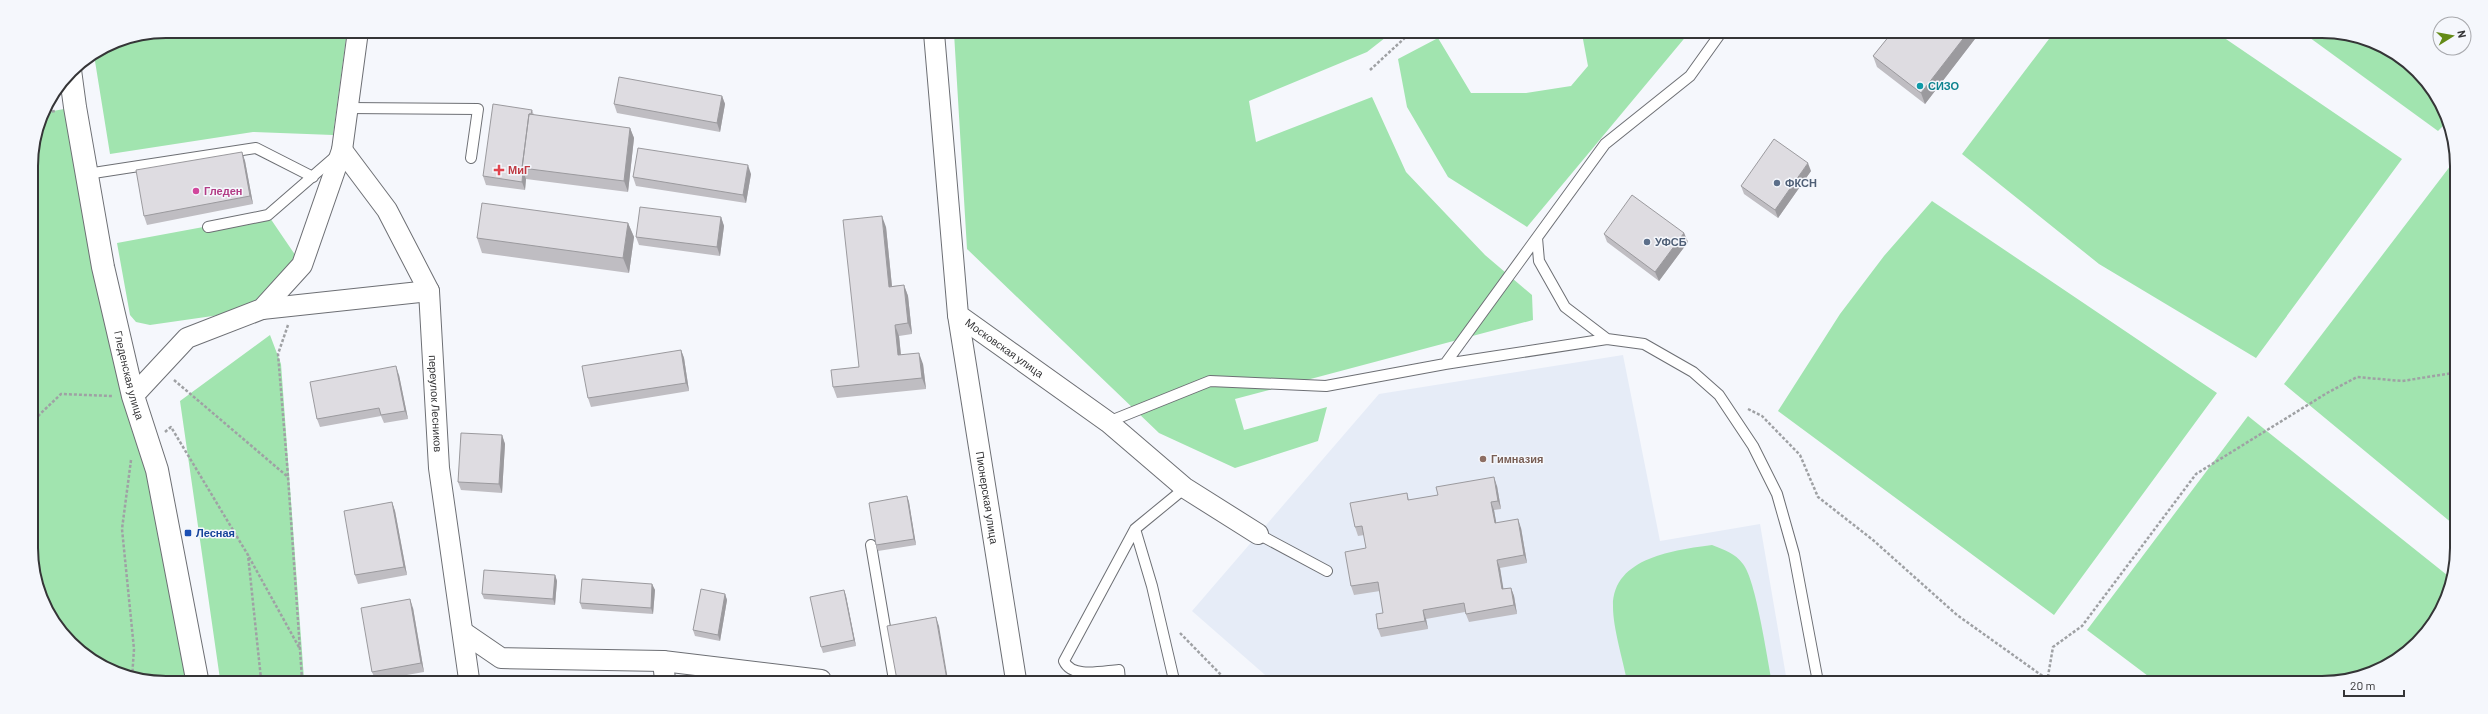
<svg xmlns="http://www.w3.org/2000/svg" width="2488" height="714" viewBox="0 0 2488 714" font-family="Barlow,sans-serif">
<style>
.built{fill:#e6ecf7}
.green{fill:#a1e4af}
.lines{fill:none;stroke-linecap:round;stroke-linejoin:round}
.service-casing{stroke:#6d6f74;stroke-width:12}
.minor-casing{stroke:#6d6f74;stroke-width:22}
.secondary-casing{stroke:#6d6f74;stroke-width:24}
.path{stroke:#9fa1a4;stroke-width:2.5;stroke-dasharray:3 2;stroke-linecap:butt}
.service{stroke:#fff;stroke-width:10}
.minor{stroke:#fff;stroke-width:20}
.secondary{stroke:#fff;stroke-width:22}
.wall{fill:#bfbdc2}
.shaded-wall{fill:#9b9a9e}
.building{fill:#dedce1;stroke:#9b9a9e}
.culture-dot{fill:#0f9aa8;stroke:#f5f7fc;stroke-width:1.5}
.health-dot{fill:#e0444e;stroke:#f5f7fc;stroke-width:1.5}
.service-dot{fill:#5c6f8a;stroke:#f5f7fc;stroke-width:1.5}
.hotel-dot{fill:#d1479c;stroke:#f5f7fc;stroke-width:1.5}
.education-dot{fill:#8d6e63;stroke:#f5f7fc;stroke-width:1.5}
.transit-dot{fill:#1a4fb4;stroke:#f5f7fc;stroke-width:1.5}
.labels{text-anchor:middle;stroke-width:3;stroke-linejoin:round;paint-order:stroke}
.culture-label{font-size:11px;font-weight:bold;fill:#0d838f;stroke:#f5f7fc;text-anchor:start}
.health-label{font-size:11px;font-weight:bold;fill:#be3a42;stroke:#f5f7fc;text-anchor:start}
.service-label{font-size:11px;font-weight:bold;fill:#4e5e75;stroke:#f5f7fc;text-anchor:start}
.hotel-label{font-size:11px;font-weight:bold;fill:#b23c85;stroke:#f5f7fc;text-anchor:start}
.street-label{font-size:11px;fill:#353537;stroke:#f5f7fc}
.education-label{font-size:11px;font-weight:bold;fill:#785e54;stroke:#f5f7fc;text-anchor:start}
.transit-label{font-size:11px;font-weight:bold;fill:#164399;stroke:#f5f7fc;text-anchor:start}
.rim{fill:none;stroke:#353537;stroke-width:2}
</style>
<rect width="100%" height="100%" fill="#f5f7fc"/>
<path class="built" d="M1623,355L1660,541L1760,524L1787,682L1272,681L1192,611L1379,394Z"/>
<path class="green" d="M166,31H347L333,135L253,132L110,154L94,55L114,41Z
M954,33L1390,34L1367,52L1249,101L1256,142L1372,97L1406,172L1485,255L1532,295L1533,320L1235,399L1244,430L1327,407L1318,441L1235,468L1159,433L967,249Z
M1582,34H1688L1527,227L1448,177L1407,107L1398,59L1438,38L1471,93H1526L1571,86L1588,66Z
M2052,35H2220L2402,159L2256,358L2099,264L1962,154Z
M2306,35L2357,36L2390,49L2423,77L2446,123L2438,131Z
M75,107L197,679L131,678L98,665L65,637L34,574L31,157L42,113Z
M2451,165L2454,167L2453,524L2284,384Z
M1932,201L2217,393L2054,615L1778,411L1840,314L1884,256Z
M268,215L302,265L262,309L150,325L136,322L130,315L117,243Z
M270,335L281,364L304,679H220L180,401Z
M2248,416L2452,579L2434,623L2405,655L2366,676L2331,683L2156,682L2087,630Z
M1712,545C1724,550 1735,553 1743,564C1756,580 1767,658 1772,682L1627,681C1623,660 1613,628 1613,607C1612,557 1676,550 1712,545Z"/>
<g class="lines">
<defs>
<path id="service" d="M348,108L478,109L471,158
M87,174L256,148L313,177
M208,227L268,215L336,156
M1537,238L1539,261L1565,307L1607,339
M1445,364L1607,339L1644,344L1693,372L1719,395L1753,446L1777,494L1794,554L1818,682
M1108,422L1210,381L1326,386L1445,364L1605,144L1690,76L1720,34
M1135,529L1152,586L1174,680
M1258,534L1327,571
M871,545L894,680
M1120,680L1119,670C1103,671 1072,679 1064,661L1135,529L1185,488"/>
<g id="minor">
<path id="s1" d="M934,33L958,315L1108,422L1185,488L1258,534"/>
<path id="s2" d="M342,150L387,210L429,291L439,468L469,679"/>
<path d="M262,309L429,291"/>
<path id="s3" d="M958,315L1016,680"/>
<path d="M133,396L187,338L262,309L302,265L342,150L358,31"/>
<path d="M463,632L501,658L663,661L821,680"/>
<path d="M663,661L665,680"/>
</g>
<g id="secondary">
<path id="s4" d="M70,70L75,107L103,267L133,396L157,470L197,679"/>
</g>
</defs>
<use href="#service" class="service-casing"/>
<use href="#minor" class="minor-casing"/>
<use href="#secondary" class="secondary-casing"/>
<path class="path" d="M1370,70L1409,34
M42,113L55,111
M288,325L278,354L288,476
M174,380L288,477L302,679
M1748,409L1762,416L1800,455L1818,497L1873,540L1957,615L2051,682
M33,425L39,415L61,394L112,396
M165,432L171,427L248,555L261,679
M131,460L122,529L134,649L132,678
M249,557L300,649
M1180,633L1227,681
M2047,682L2053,647L2082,626L2196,474L2327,393L2357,377L2402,381L2453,373"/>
<use href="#service" class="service"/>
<use href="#minor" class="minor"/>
<use href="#secondary" class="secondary"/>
</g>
<path class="wall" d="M1890,35H1978L1925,104L1877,67L1873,56Z
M722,96L725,104L720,132L617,113L614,104Z
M532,110L534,115L630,128L634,138L628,192L526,179L525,190L486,185L483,176Z
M242,152L245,161L253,204L147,225L144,216Z
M1811,171L1778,218L1744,194L1741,186Z
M751,174L746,203L636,186L633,177Z
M721,217L724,226L720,256L639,245L636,237Z
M628,223L634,237L629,273L482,253L477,238Z
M886,227L892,286L904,285L908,296L912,334L899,336L901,355L923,364L926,389L837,398L833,387L859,367Z
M1684,233L1688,242L1659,281L1607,242L1604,234Z
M681,350L684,358L689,391L591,407L588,398Z
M399,375L408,419L384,423L381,416L320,427L317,419Z
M502,435L505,444L502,493L461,490L458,482Z
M1497,486L1501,509L1494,510L1496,523L1521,528L1527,563L1500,568L1503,589L1511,588L1514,596L1517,614L1469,622L1465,612L1426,619L1428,629L1381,637L1378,629L1383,613L1380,591L1354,595L1351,586L1366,548L1364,535L1358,536L1355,527L1407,493L1409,500Z
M907,496L909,502L916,545L878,551L876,545Z
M392,502L395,511L407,575L358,584L355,575Z
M555,575L557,581L555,605L484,599L482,594Z
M652,584L655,590L653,614L582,609L580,603Z
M844,590L846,596L856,646L823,653L821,647Z
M725,594L727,600L720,641L695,636L693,630Z
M413,608L424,672L384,679H375L372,672Z"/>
<path class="shaded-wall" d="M1966,35H1978L1925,104L1921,93Z
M722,96L725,104L720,132L717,123Z
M630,128L634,138L628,192L624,181Z
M242,152L245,161L253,204L250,196Z
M1808,163L1811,171L1778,218L1775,210Z
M748,165L751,174L746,203L743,195Z
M523,171L526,179L525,190L522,182Z
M882,216L886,227L893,297L889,287Z
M721,217L724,226L720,256L717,247Z
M628,223L634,237L629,273L623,258Z
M1684,233L1688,242L1659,281L1655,272Z
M904,285L908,296L912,334L908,323Z
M895,325L899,336L902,366L898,355Z
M681,350L684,358L689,391L686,383Z
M919,353L923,364L926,389L922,378Z
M396,366L399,375L408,419L405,411Z
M502,435L505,444L502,493L499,484Z
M1494,477L1497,486L1501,509L1498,501Z
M907,496L909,502L916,545L914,539Z
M392,502L395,511L407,575L404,567Z
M1491,502L1494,510L1498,532L1495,523Z
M1518,519L1521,528L1527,563L1524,555Z
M1497,560L1500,568L1505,598L1502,589Z
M555,575L557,581L555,605L553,599Z
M652,584L655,590L653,614L651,608Z
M1511,588L1514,596L1517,614L1514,605Z
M844,590L846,596L856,646L854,640Z
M725,594L727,600L720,641L718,635Z
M410,599L413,608L424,672L421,663Z
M1423,610L1426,619L1428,629L1425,621Z
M936,617L939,626L948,680H947Z"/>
<path class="building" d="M1890,35H1966L1921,93L1873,56Z
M619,77L722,96L717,123L614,104Z
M493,104L532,110L531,114H529L522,168L523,171L522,182L483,176Z
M529,114L630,128L624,181L522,168Z
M1774,139L1808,163L1775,210L1741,186Z
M638,148L748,165L743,195L633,177Z
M242,152L250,196L144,216L136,170Z
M1632,195L1684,233L1655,272L1604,234Z
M482,203L628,223L623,258L477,238Z
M640,207L721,217L717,247L636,237Z
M882,216L889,287L904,285L908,323L895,325L898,355L919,353L922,378L833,387L831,370L859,367L843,220Z
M681,350L686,383L588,398L582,366Z
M396,366L405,411L381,415L379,408L317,419L310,382Z
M461,433L502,435L499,484L458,482Z
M1494,477L1498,501L1491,502L1495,523L1518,519L1524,555L1497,560L1502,589L1511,588L1514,605L1466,614L1464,603L1423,610L1425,621L1378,629L1376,614L1383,613L1378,582L1351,586L1345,552L1366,548L1362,526L1355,527L1350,503L1407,493L1408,500L1438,495L1436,487Z
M907,496L914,539L876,545L869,503Z
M392,502L404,567L355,575L344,511Z
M484,570L555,575L553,599L482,594Z
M582,579L652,584L651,608L580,603Z
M701,589L725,594L718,635L693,630Z
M844,590L854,640L821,647L810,597Z
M410,599L421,663L372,672L361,608Z
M936,617L947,680H897L887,626Z"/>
<circle class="culture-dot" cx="1920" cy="86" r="4"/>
<path class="health-dot" d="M497 164h4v4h4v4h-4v4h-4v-4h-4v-4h4z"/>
<g class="service-dot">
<circle cx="1777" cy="183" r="4"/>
<circle cx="1647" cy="242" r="4"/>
</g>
<circle class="hotel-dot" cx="196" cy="191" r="4"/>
<circle class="education-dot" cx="1483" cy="459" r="4"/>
<rect class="transit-dot" x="184" y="529" width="8" height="8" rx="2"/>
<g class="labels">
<g class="culture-label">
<text x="1928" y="90">СИЗО</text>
</g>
<g class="health-label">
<text x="508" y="174">МиГ</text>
</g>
<g class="service-label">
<text x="1785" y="187">ФКСН</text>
<text x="1655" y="246">УФСБ</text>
</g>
<g class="hotel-label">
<text x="204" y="195">Гледен</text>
</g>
<g class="street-label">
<text dy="4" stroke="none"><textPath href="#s1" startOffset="340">Московская улица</textPath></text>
<text dy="4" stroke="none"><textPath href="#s4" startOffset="311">Гледенская улица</textPath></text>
<text dy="4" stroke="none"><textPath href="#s2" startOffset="279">переулок Лесников</textPath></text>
<text dy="4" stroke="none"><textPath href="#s3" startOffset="185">Пионерская улица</textPath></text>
</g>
<g class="education-label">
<text x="1491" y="463">Гимназия</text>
</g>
<g class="transit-label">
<text x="196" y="537">Лесная</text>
</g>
</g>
<path d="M0 0H2488V714H0ZM166 38H2322A128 128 0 0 1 2450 166V548A128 128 0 0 1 2322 676H166A128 128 0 0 1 38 548V166A128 128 0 0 1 166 38Z" fill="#f5f7fc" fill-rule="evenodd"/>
<path class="rim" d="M166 38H2322A128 128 0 0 1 2450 166V548A128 128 0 0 1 2322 676H166A128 128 0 0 1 38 548V166A128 128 0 0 1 166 38Z"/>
<g transform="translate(2452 36) rotate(79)"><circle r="19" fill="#f5f7fc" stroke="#a8a9ad"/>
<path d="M0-3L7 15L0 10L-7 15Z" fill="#648b17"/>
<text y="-6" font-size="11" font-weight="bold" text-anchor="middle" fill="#353537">N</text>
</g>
<path d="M2344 690v6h60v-6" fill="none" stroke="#353537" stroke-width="2"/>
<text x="2350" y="690" font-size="12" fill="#353537" stroke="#f5f7fc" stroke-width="3" paint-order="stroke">20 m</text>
</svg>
